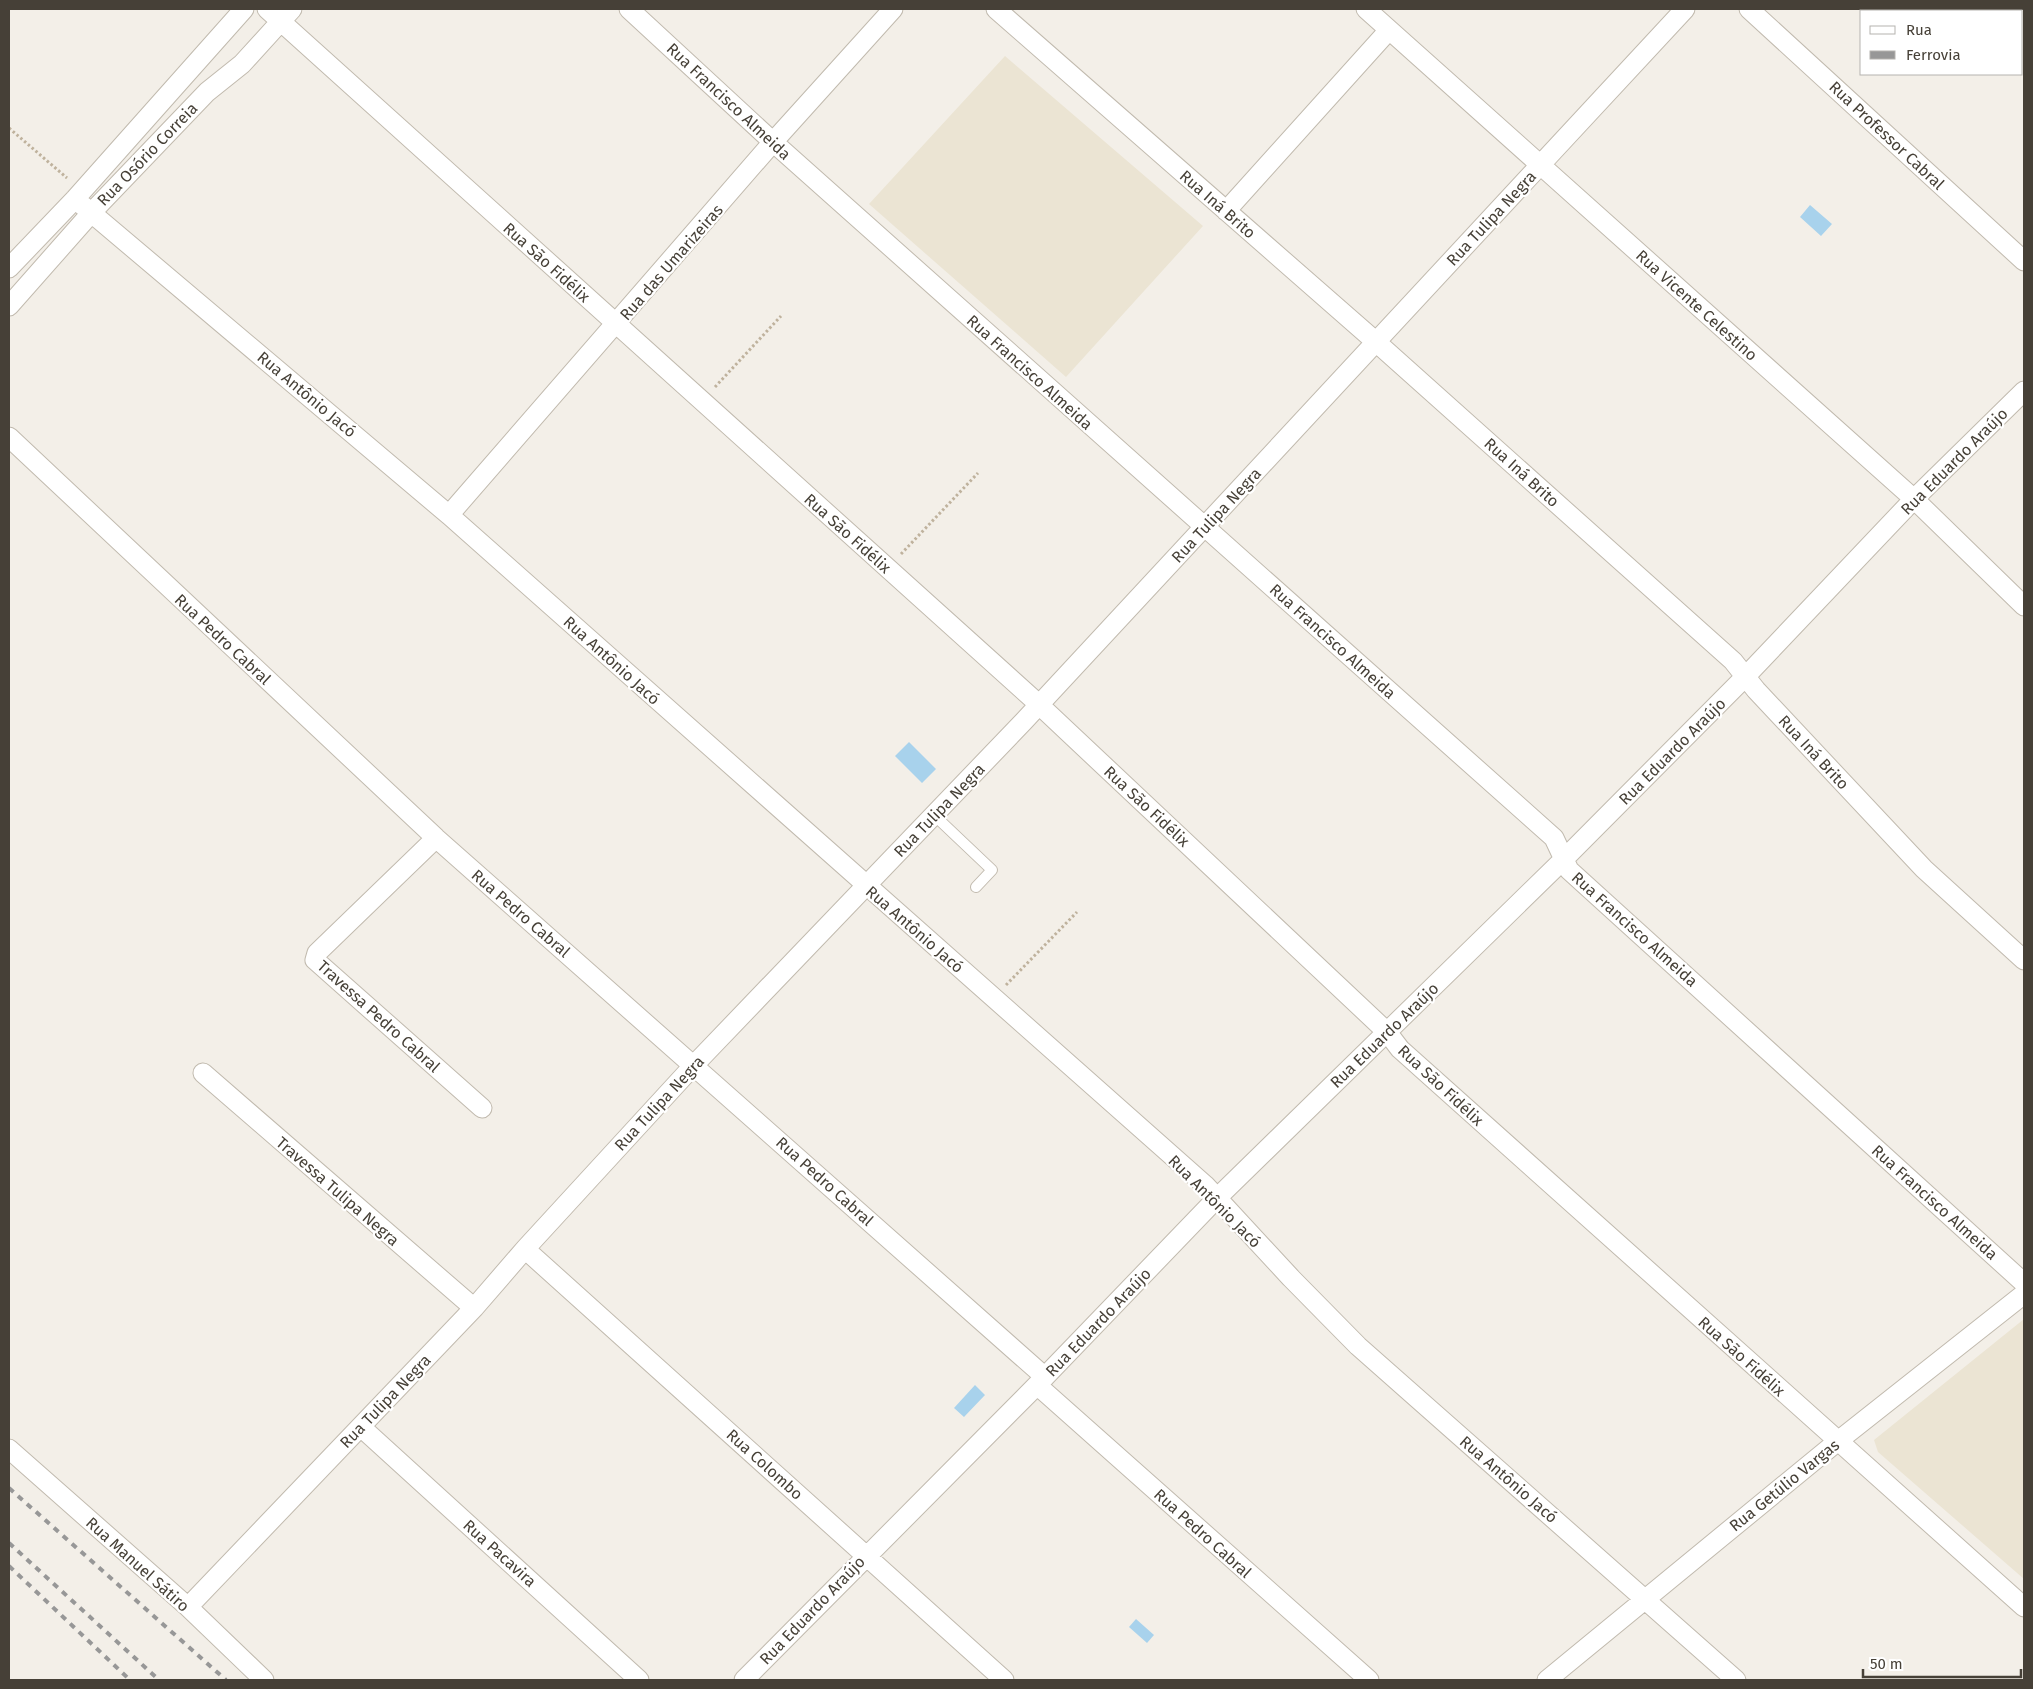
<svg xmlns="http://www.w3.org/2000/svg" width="2033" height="1689" viewBox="0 0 2033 1689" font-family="'Fira Sans',sans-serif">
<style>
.education{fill:#ebe4d3}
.water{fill:#a8d2ec}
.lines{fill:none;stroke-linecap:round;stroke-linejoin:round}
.lane-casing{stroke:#c1baae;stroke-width:12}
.street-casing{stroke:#c1baae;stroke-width:21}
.path{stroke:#bfb29d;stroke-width:3;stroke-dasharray:2.5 2.5;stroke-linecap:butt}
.lane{stroke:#fff;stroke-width:10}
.street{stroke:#fff;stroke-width:19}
.rail{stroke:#979797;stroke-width:4;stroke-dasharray:6 6;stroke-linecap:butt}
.labels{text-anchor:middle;stroke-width:4.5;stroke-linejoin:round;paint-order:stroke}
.street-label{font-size:16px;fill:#464037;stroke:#fff}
</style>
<rect width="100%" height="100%" fill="#f3efe8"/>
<path class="education" d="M1005,56L1203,226L1066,377L869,204Z
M2024,1319V1579L1878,1452L1874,1440Z"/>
<path class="water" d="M1810,205L1832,224L1821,236L1800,217Z
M909,742L936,769L922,783L895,756Z
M975,1385L985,1395L964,1417L954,1408Z
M1136,1619L1154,1635L1147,1643L1129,1627Z"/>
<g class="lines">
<defs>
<path id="lane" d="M934,815L992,870L976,887"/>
<path id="street" d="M267,9L1033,699L1387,1032L1400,1049L2024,1607
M629,9L773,142L1554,838L1569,870L2024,1283
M996,9L1375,341L1733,661L1756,690L1924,869L2024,960
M1366,9L1914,499L2024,606
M1749,9L2024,261
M75,199L449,515L1205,1185L1291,1278L1358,1346L1736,1680
M1226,211L1389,30
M9,268L75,199L244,9
M9,306L92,212L207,92L242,64L292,9
M9,437L436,838L1045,1377
M449,515L773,142L893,9
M436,838L317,953L315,960L482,1108
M203,1073L474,1308
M525,1249L1004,1680
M1037,1385L1369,1680
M361,1427L639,1680
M9,1449L188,1607L264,1680
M188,1607L474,1308L525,1249L694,1065L1024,721L1685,9
M744,1680L1037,1385L1217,1198L1564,859L1746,676L1914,499L2024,391
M1547,1680L1838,1441L2024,1294"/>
</defs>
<use href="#lane" class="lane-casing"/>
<use href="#street" class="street-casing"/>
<path class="path" d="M9,128L67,178
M715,387L781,316
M901,554L978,473
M1006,985L1077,912"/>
<use href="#lane" class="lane"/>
<use href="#street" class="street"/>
<path class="rail" d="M9,1488L226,1680
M9,1543L159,1680
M9,1566L130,1680"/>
</g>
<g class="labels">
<g class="street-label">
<text transform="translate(729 101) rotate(43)" y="6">Rua Francisco Almeida</text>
<text transform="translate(1887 135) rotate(43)" y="6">Rua Professor Cabral</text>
<text transform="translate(147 154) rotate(-46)" y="6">Rua Osório Correia</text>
<text transform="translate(1218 204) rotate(41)" y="6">Rua Iná Brito</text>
<text transform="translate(1491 218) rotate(-47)" y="6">Rua Tulipa Negra</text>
<text transform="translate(547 262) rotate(42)" y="6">Rua São Fidélix</text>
<text transform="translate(671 262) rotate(-49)" y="6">Rua das Umarizeiras</text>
<text transform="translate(1697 305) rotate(42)" y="6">Rua Vicente Celestino</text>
<text transform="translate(1030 372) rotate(42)" y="6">Rua Francisco Almeida</text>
<text transform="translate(307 394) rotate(40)" y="6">Rua Antônio Jacó</text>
<text transform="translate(1954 461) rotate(-45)" y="6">Rua Eduardo Araújo</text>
<text transform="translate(1522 472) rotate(42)" y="6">Rua Iná Brito</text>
<text transform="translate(1216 515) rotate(-47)" y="6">Rua Tulipa Negra</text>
<text transform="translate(848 533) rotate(42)" y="6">Rua São Fidélix</text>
<text transform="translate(223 639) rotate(43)" y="6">Rua Pedro Cabral</text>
<text transform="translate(1333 641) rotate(42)" y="6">Rua Francisco Almeida</text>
<text transform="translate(612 660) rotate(42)" y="6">Rua Antônio Jacó</text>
<text transform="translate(1672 751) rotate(-45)" y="6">Rua Eduardo Araújo</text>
<text transform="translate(1814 752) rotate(47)" y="6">Rua Iná Brito</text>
<text transform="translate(1147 806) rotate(43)" y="6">Rua São Fidélix</text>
<text transform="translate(939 810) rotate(-46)" y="6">Rua Tulipa Negra</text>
<text transform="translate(521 913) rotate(41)" y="6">Rua Pedro Cabral</text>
<text transform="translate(915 929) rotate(41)" y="6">Rua Antônio Jacó</text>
<text transform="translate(1635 929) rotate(42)" y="6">Rua Francisco Almeida</text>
<text transform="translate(379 1016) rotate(42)" y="6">Travessa Pedro Cabral</text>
<text transform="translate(1384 1035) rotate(-44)" y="6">Rua Eduardo Araújo</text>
<text transform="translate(1441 1085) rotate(43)" y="6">Rua São Fidélix</text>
<text transform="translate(659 1103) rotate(-47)" y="6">Rua Tulipa Negra</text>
<text transform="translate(825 1181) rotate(42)" y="6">Rua Pedro Cabral</text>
<text transform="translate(338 1191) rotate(41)" y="6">Travessa Tulipa Negra</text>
<text transform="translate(1215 1201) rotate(45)" y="6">Rua Antônio Jacó</text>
<text transform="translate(1935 1202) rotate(42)" y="6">Rua Francisco Almeida</text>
<text transform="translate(1098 1322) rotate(-46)" y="6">Rua Eduardo Araújo</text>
<text transform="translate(1742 1356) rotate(42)" y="6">Rua São Fidélix</text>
<text transform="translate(385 1401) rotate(-46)" y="6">Rua Tulipa Negra</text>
<text transform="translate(765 1464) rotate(42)" y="6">Rua Colombo</text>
<text transform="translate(1509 1479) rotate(41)" y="6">Rua Antônio Jacó</text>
<text transform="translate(1784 1485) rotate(-39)" y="6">Rua Getúlio Vargas</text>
<text transform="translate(1203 1533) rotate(42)" y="6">Rua Pedro Cabral</text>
<text transform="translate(500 1553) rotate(42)" y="6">Rua Pacavira</text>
<text transform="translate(138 1564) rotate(42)" y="6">Rua Manuel Sátiro</text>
<text transform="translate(812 1610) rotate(-46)" y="6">Rua Eduardo Araújo</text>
</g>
</g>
<rect width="2033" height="1689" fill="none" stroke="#464037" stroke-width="20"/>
<rect x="1860" y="10" width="162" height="65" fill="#ffffff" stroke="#b5b3af"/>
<rect x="1870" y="26" width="25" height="8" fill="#ffffff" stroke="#b5b3af"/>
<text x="1906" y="35" font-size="15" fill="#464037">Rua</text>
<rect x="1870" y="51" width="25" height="8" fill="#979797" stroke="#b5b3af"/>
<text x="1906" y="60" font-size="15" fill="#464037">Ferrovia</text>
<path d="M1863 1669v8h158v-8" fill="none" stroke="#464037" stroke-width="2.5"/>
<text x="1870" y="1669" font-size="15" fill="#464037" stroke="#ffffff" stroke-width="4" paint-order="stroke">50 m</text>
</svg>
